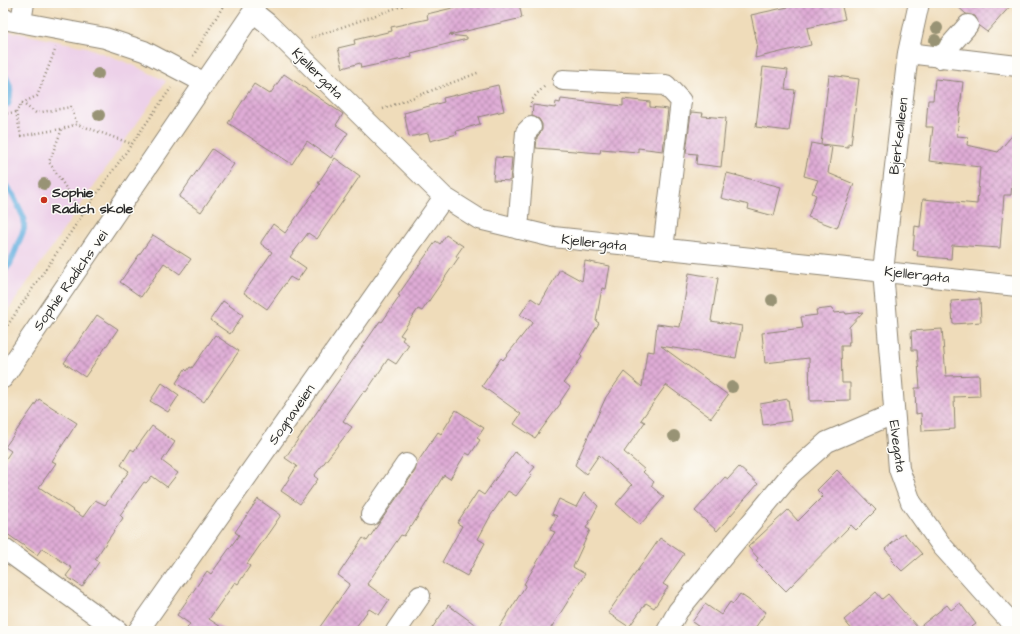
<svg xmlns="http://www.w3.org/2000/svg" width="1020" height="634" viewBox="0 0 1020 634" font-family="'Architects Daughter',sans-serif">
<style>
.built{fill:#edd1e9}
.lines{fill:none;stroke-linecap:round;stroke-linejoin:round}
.stream{stroke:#68b1e0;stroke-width:6}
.building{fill:url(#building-cross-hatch)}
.minor-casing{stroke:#8d8472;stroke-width:22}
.path{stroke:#8d8472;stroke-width:2.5;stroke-dasharray:1 3;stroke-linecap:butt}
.minor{stroke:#fff;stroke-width:20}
.tree{fill:#989375}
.poi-dot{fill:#c8321e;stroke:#fdfcf7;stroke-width:1.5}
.labels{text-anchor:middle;stroke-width:3;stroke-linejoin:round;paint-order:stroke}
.street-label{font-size:14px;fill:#2b2b2b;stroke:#fdfcf7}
.poi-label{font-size:14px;font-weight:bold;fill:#2b2b2b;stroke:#fdfcf7;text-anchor:start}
</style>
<defs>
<pattern id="building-cross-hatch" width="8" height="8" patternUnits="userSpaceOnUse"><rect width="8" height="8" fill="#dfacd6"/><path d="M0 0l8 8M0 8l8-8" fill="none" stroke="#b58cae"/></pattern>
</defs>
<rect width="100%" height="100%" fill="#fdfcf7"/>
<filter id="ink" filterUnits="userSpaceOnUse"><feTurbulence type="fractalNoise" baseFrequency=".025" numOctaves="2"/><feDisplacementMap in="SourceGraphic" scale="8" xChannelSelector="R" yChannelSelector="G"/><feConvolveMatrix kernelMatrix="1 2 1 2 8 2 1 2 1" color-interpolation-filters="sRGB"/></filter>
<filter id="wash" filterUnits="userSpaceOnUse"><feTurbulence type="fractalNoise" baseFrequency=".012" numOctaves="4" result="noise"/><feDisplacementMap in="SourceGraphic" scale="16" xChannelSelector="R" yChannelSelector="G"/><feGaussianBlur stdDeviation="0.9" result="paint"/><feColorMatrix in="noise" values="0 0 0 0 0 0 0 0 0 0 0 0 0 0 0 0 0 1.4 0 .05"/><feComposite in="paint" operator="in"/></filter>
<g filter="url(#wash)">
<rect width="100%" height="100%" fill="#efdcba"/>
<path class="built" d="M3,30L86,47L133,65L166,81L3,318Z"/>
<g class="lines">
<path class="stream" d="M3,73C11,84 12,91 8,104
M3,182L13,195L24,218V229L10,264L3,272"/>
</g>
<g id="blocks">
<path class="building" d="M465,3H519L522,18L449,35L467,37V39L411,53L412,57L361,68L360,63L343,68L338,48L355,44L354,40L392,31L391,27L428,19L427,14L465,5Z
M787,3H841L845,19L807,28L811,45L755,58L757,43L751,15L788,7Z
M954,3H1013L987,32L979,26L975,16L966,14Z
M763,67L788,70L785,89L795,90L789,131L756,127Z
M284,74L343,114L336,125L348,133L331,158L307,141L292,164L228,123L254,84L270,94Z
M829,75L859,79L851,144L848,143V147L821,144Z
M935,79L963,82L957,136L968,137L967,145L998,152L1016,131L1011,195H1004L1000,248L952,245L951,259L917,256L918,251L913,250L915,226L920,227L923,199L977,204L980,167L929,161L933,127H926L928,100H933Z
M498,85L504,111L478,117L480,124L456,131L457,134L430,141L428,133L409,137L404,113L444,102L443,98Z
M561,99L623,106V99L650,102V107L668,109L663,151L638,148V152L601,149L600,153L536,148L537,137L542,130V124L539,119L532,116L533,105L555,108L556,102L560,103Z
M691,112L703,113L702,116L726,118L721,167L696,164L697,154L686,153Z
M811,143L832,147L828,173L854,184L837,228L808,217L816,195L812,193L818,180L804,176Z
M212,149L234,164L201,212L179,197Z
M495,157L512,158L510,181L493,180Z
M335,158L360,176L317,239L308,233L290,257L306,268L297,281L290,277L267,309L244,293L272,252L261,244V242L273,224L285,233L320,184L318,183Z
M727,173L781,187L774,216L748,209L749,205L721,198Z
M153,235L191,259L180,274L164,263L141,297L120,282Z
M446,235L463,246L456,256L459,257L422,311L418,309L400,335L404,337L402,340L409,345L396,364L388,359L366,392L364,391L343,421L352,427L314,476L318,479L300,504L281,491L297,466L285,458L380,321L382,322L400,296L398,295L436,241L440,244Z
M585,261L610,266L606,289L602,288L596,321L599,323L580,355L582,357L564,382L570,387L560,402L561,403L535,438L514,424L521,414L482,386L501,358L503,360L533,322L520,315L531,298L540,304L560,269L582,281Z
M689,273L718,278L711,321L742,326L736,358L661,346L728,395L711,418L666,385L641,420L645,422L624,452L645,470L643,472L654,482L651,486L664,497L640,525L616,504L632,485L599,455L586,474L575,465L606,397L624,372L642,387L647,351L654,352L657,324L680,327Z
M980,299L981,322L953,324L951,301Z
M223,301L243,315L230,334L210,320Z
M833,308L834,313L845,312L846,314L863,312L849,327L850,342H848L849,346H841L842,383H850V400L810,401L809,358L765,363L762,333L803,328L801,317L817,315L816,310Z
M97,315L118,329L85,377L64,363Z
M942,329L946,376L979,375L980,396L954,397L955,429L922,431L921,413L916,414L915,388H920L917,350H912L911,331Z
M215,335L239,351L204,402L176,383L185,369L187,371L190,367L192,368Z
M162,383L179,395L168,412L150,401Z
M39,399L77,423L52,461L56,463L39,487L83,517L95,500L105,505L129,471L121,465L131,449L134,451L152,426L175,442L162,461L178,473L167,487L152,476L146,483L144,482L120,515L123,518L95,559L99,562L82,587L66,576L72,568L42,548L37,555L3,531V463L11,451L5,447Z
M788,399L791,421L763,425L760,404Z
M456,410L484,428L477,438L480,440L470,455L466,453L450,479L444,475L412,526L411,525L404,536L401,535L367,584L389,600L379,615L369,609L353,631H317L350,584L338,575L363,538L367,541L415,471L417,463L438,432L441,434Z
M515,452L535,467L530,473L532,475L516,496L508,491L491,515L478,539L485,543L467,576L442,562L462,526L457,523L478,491L484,495Z
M739,467L758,484L717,531L695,511L725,477L728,479Z
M837,470L876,510L856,530L851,525L786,591L756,561L758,558L748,547L788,510L798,521L823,496L817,490Z
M584,493L598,506L586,528L590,530L573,567L585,574L570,598L549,631H497L526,585L524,584L555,532L550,530L557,516L552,514L559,499L576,507Z
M258,499L281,515L247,564L250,566L238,584L235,582L209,619L227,631H185L190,624L177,615L207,571L211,574L239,535L235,532Z
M904,533L922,554L902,571L891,560L893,558L885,549Z
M660,538L684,554L663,584L668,587L654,608L646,603L629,627L608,613Z
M876,592L882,599L888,594L918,628L947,605L951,610L960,603L976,624L966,631H853L844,620Z
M740,594L766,612L753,631H705L692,622L705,604L721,615L730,602L733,604Z
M448,605L484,631H430Z"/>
</g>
</g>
<g filter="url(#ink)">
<use href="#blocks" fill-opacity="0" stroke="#8d8472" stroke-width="1"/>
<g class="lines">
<defs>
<path id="minor" d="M919,3L908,53L883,271L899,469L911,502L942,546L1017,629
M253,12L267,23L444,197L479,219L553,237L1017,286
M3,19L105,38L144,51L205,83
M21,22L24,3
M908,53L1017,66
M939,58L968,25
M563,80L666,85L681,101L663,249
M518,229L526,132L531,127
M3,378L253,12L256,3
M371,515L406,464
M3,548L118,631
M138,631L444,197
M396,631L420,596
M667,631L678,611L792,473L827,442L893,414"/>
</defs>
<use href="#minor" class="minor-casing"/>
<path class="path" d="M311,38L410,3
M193,56L225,3
M22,103L36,113L71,107L77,124
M530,107C531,98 539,92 545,86
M383,109L480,72
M16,112L21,136L61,129
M3,114L16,112L22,103L37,96L56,48
M83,214L49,162L62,129L77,124L132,144
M3,332L98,192L171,88"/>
<use href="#minor" class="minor"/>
</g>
<g class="tree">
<circle cx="937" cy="28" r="6"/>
<circle cx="935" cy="40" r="6"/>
<circle cx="98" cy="74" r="6"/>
<circle cx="99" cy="115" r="6"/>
<circle cx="44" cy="184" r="6"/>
<circle cx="772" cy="300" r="6"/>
<circle cx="732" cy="387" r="6"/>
<circle cx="674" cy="436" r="6"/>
</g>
</g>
<circle class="poi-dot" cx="44" cy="200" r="4"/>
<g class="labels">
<g class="street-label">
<text transform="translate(318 73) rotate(45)" y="5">Kjellergata</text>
<text transform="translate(898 136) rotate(-83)" y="5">Bjerkealleen</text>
<text transform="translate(594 242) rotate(6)" y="5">Kjellergata</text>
<text transform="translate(917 274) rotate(6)" y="5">Kjellergata</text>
<text transform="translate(70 280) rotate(-55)" y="5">Sophie Radichs vei</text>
<text transform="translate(291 414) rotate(-55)" y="5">Sognaveien</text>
<text transform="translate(898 446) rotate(82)" y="5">Elvegata</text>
</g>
<g class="poi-label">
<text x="52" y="197">Sophie<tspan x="52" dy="16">Radich skole</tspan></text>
</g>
</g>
<rect width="1020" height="634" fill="none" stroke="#fdfcf7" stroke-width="16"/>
</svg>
